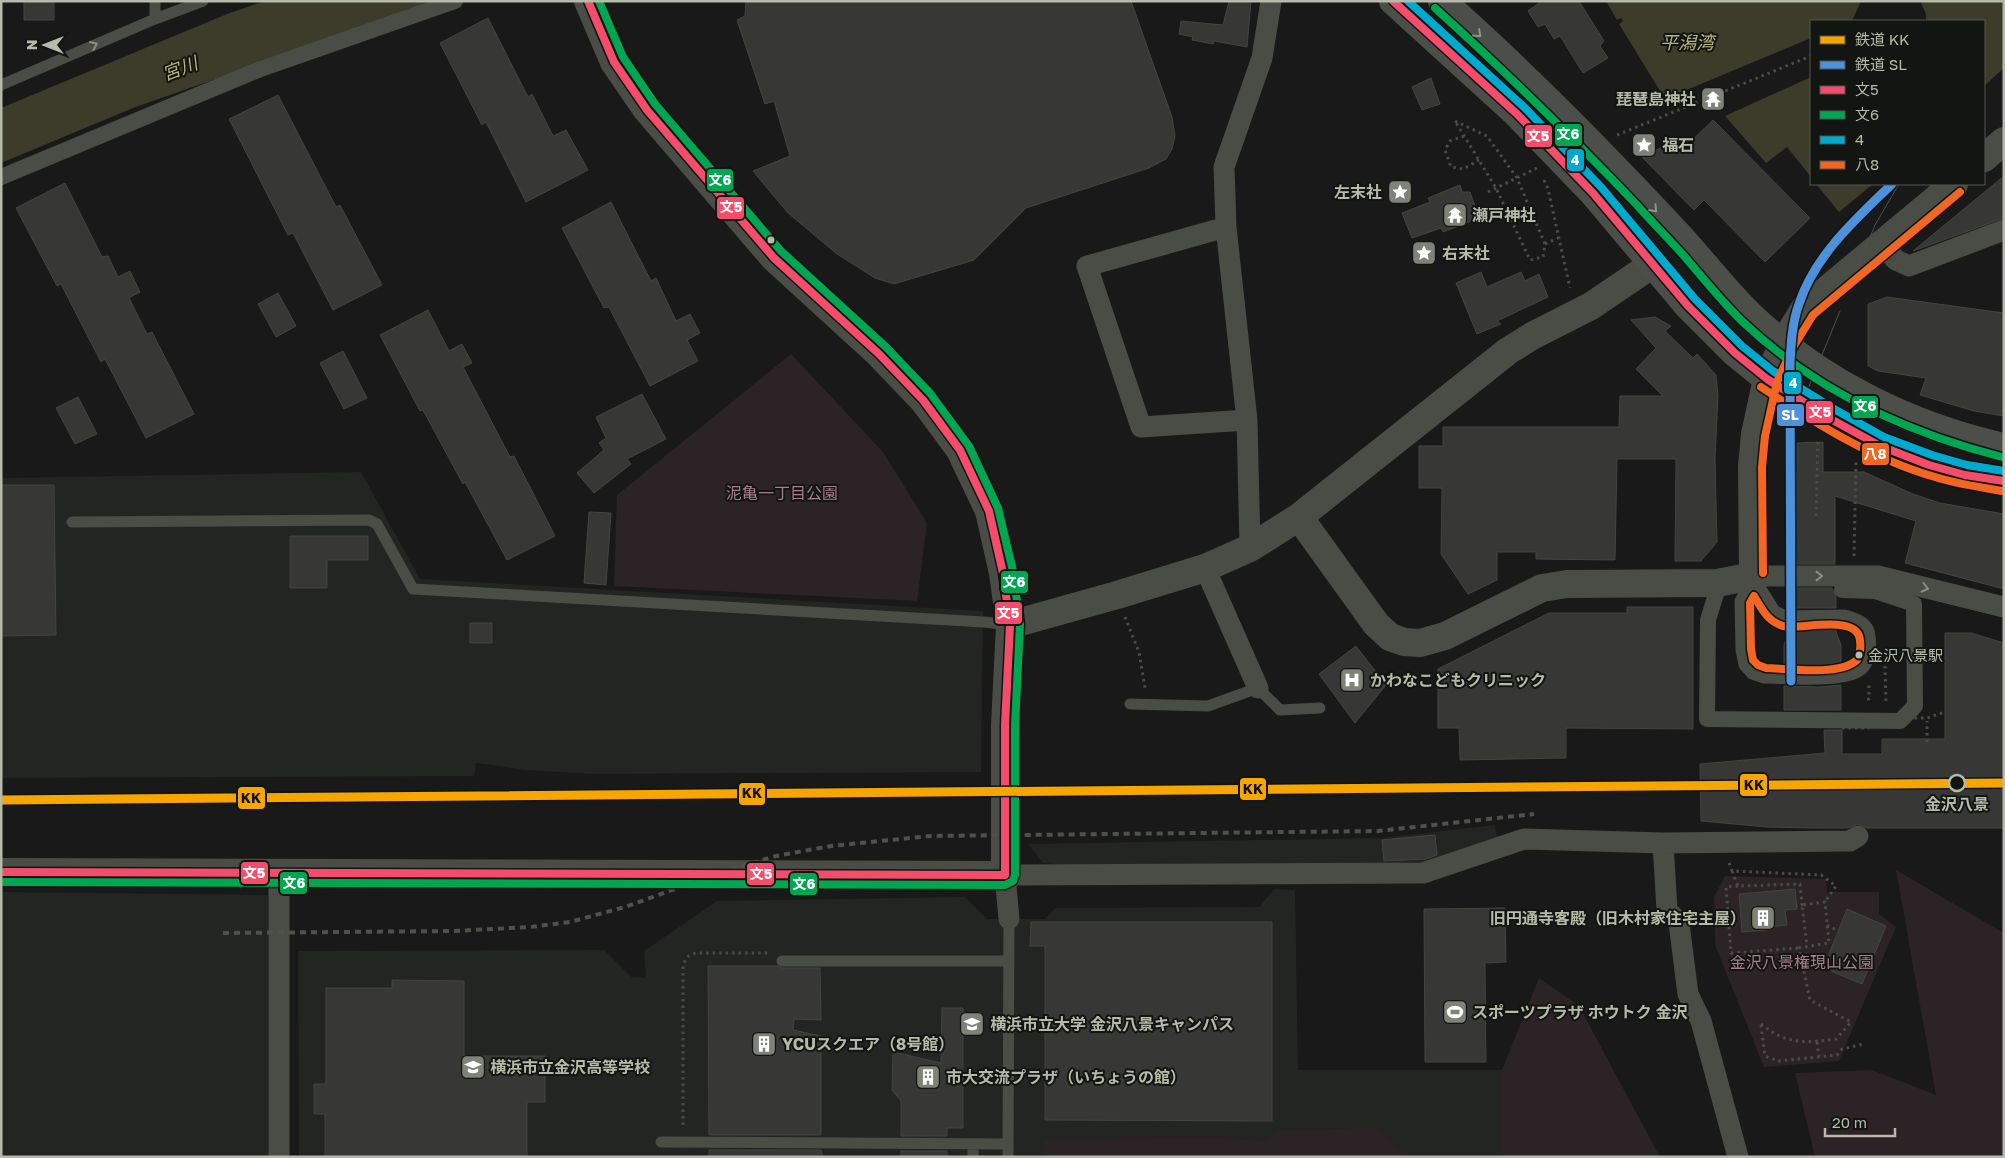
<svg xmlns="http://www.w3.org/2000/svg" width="2005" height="1158" viewBox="0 0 2005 1158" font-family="'Golos Text','Noto Sans JP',sans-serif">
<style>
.built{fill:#232522}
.green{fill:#2c2326}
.water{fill:#3b3c2a}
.building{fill:#373835;stroke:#444541}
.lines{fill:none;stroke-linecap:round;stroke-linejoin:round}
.path{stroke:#4b4c48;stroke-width:3;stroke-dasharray:2.5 4;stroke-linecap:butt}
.service{stroke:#4a4c46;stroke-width:11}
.pedestrian{stroke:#4a4c46;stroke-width:16}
.minor{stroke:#4a4c46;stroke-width:21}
.tertiary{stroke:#4a4c46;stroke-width:28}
.trunk{stroke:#4c4e4a;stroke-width:28}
.tram{stroke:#4f514c;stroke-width:1}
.rail{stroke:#4f514c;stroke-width:4;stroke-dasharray:6 5;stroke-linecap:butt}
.path-bridge{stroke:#4b4c48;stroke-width:3;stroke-dasharray:2.5 4;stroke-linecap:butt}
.bus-1-casing{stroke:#131512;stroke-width:11}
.bus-2-casing{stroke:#131512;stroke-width:11}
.bus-3-casing{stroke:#131512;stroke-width:11}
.bus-4-casing{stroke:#131512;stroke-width:11}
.bus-1{stroke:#f44d6c;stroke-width:8}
.bus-2{stroke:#00a651;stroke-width:8}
.bus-3{stroke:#00a9ce;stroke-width:8}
.bus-4{stroke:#f26522;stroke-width:8}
.rail-1-casing{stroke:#131512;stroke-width:12}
.rail-2-casing{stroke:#131512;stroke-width:12}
.rail-1{stroke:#f7a600;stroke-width:9}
.rail-2{stroke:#4d91da;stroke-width:9}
.oneway{stroke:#919487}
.oneway2{stroke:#8b8e81}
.bus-dot{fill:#b6baa8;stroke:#131512;stroke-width:2}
.stop-dot{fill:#131512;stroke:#b6baa8;stroke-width:2.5}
.labels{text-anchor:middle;stroke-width:4;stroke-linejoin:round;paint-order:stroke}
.bus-label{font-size:15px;fill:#b6baa8;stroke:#131512;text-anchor:start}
.poi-label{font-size:16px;font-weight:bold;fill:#b6baa8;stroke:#131512;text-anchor:start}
.park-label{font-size:16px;fill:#a77e8d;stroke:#131512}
.stop-label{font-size:16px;font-weight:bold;fill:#b6baa8;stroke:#131512}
.water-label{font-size:18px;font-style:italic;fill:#b6b87d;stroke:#131512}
.line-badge{stroke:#131512;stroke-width:2}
.badge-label{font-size:14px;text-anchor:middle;font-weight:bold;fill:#fff}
.pale-badge-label{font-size:14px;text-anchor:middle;font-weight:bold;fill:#111}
</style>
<rect width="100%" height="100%" fill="#181918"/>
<path class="built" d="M361,472L420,579L983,611L981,772L594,774L525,770L476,763L474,776L1,778V478Z
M1495,825L1497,838L1425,865L1074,866L1043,863L1028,844L1381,838Z
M1274,889L1295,890L1298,1070H1502V1157H299L298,951L604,950L631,977L646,978L644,951L717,901L965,897L987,919H1045L1055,908L1259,907Z
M1,892L268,895V1157H1Z"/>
<path class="green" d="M791,354L883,452L927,523L917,601L614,586L617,495Z
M1896,870L2004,933V1157H1815L1795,1073L1872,1070L1936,1095Z
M1725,876L1826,879L1827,892H1879V914L1896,927L1839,1061L1764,1067L1715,945L1714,897Z
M1539,978L1579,1006L1660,1157H1502V1070Z
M1379,1128L1406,1157H1045V1139L1219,1138L1262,1141L1281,1130Z"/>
<path class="water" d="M265,1H437L133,108L1,163V108L227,14Z
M1606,1H1861L1852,21H1811V38L1665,99L1619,24L1623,21L1621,18L1617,20Z
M1920,1H2004V68L1984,86V21H1926V14Z
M1811,77V177L1787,147L1766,163L1725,116Z
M1816,184H1873L1839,212Z"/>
<path class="building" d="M24,1H54V20H24Z
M746,1H1131L1172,117L1175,136L1172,149L1166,159L1149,168L1026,208L974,260L894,284L875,278L837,254L788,213L753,171L790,156L774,101L765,104L737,20L745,16Z
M1229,1H1251L1247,47L1214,41L1213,44L1192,40L1193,37L1179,34L1181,21L1223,25Z
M1542,1H1579L1604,41L1600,46L1608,58L1583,73L1560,36L1554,39L1545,24L1538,27L1528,11Z
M488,18L528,97L532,94L553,136L566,130L588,170L526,202L486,122L482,125L440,43Z
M1431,78L1440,104L1422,110L1412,87Z
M278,95L336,207L340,205L382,285L333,310L293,233L288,235L229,119Z
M1713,120L1810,218L1765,262L1704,200L1694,210L1642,157L1673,142L1681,151Z
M2004,176V218L1913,251Z
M65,183L102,257L108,256L118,277L130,271L140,292L129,298L147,334L152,332L194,414L146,438L105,359L101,362L61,284L57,286L16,208Z
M1460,185L1462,192H1470L1476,209L1471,210L1474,220L1443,232L1441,228L1412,238L1402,213L1430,202L1428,198Z
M611,202L651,281L656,278L676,321L690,314L700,333L687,340L698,361L650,386L609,307L604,308L562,228Z
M1481,272L1487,287L1521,272L1525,281L1539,274L1548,297L1497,321L1501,324L1477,334L1456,283Z
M278,293L296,326L276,337L258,304Z
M1887,297L2004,313V416L1974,411L1920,395L1926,378L1878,371L1868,366V304Z
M428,310L449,351L462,344L472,363L463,367L510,457L514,456L555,536L507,560L465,482L463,484L423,410L420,411L380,335Z
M1655,317L1671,326L1665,331L1693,358L1697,354L1716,375L1718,395L1715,459L1717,542L1701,561H1675L1676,459H1617L1615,560L1536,559V552H1497V580L1468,594L1441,554L1442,488H1419V446H1443V427H1619L1620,396H1663L1636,369L1656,348L1631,320Z
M343,351L367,398L344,409L320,363Z
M642,394L666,439L627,459L631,464L594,493L577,473L604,450L599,443L606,438L596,417Z
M78,397L97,434L75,444L56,408Z
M1823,442V472H1864L1913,494L1940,503L2004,514V589L1905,563L1916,521L1835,496V564H1786V472H1797V443Z
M1,485H54L56,635L1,636Z
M589,512L611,513L606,585L584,583Z
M290,536H368V560H327V588H290Z
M1786,588H1832L1836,597V608H1788Z
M1627,607H1693V729L1566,728V758L1460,760L1459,728H1438V669L1549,613H1627Z
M470,623H492V643H470Z
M1787,623H1836V632L1841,645V669L1818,672L1784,671V645L1787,634Z
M1945,633H1971L2004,643V828H1867L1858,824L1848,828H1811L1767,827L1701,821L1700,764L1825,753L1824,730H1842V754H1882V739H1945Z
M1356,646L1386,685L1355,723L1319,674Z
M1841,685V710H1784V686L1819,687Z
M1435,835L1437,855L1426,859L1384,861L1382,840Z
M1795,889L1797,909L1785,910L1787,925L1767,927V930L1742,932L1739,894Z
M1505,908L1506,962L1485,963L1486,1062H1425L1424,909Z
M1847,909L1886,926L1862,984L1831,971L1829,954Z
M1031,922H1272V1121L1045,1120V946H1030Z
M708,966H777L782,968H820L821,1020L794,1019L793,1030L821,1036V1135H709Z
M392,980L464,981V1056H545V1102H527V1157H325V1114H314V1084H326V988H392Z
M942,1008H963V1128H947V1136H901V1101L892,1090L893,1052L941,1063Z
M709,1150H821L822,1157H709Z
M901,1151H947V1157H901Z"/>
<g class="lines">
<path class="path" d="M1455,121L1487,136L1517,178L1545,244L1543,257L1530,260L1496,188Z
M1617,135L1811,56
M1464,136L1450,141L1445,150L1451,167L1463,169L1479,160
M1544,180L1548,189L1570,288
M1488,192L1537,168
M1545,244L1558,238
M1816,516L1818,441
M1854,556L1856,462
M1125,617L1139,652L1145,688
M1885,666L1886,703
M1867,699H1869V685
M1927,742V721
M1729,863L1732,871L1821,875L1836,886L1825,902
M1732,871L1738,886L1800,884L1802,905L1796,906
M1738,886L1726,887L1731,953L1799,948
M1827,925L1838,931
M1761,1024C1787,1045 1805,1043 1836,1039L1851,1022L1810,1000L1799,948L1829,943L1825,902L1802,905L1807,946
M1761,1025L1765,1056L1778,1061L1837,1055L1842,1049L1864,1044
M1817,1042L1819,1057
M683,1125V968C685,958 688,954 698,953H768"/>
<path class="service" d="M155,1V19
M1,85L155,19L203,1
M72,522L369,520L377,524L413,589L984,622L1010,625
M1753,576L1775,611L1786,616L1845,615C1856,618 1869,622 1870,636C1871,645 1871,657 1865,666C1854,685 1786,678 1764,678L1752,674L1744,665L1741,650L1740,601Z
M1130,704L1208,706L1258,688L1280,710L1320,708
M782,961H1009
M661,1142L1008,1144
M973,1144V1157
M1008,1157L1009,919"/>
<path class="pedestrian" d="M1,177L258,70L455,1
M1717,583L1716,594L1708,620L1707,719L1900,721L1915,706L1914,604L1875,591L1842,590"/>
<path class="minor" d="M1226,227L1087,266L1141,427L1247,420
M1881,245L1896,260L1909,266L2004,230
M1250,548L1247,420L1226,227L1224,167L1262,58L1271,1
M1205,568L1258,688
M1753,576H1878L2004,607
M1663,843L1667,910L1679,923L1688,994L1701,1021L1738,1157
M279,873V1157
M1009,919L1005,875L1423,873L1524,839L1663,843L1850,841L1858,836"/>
<path class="tertiary" d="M1984,158L2004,141
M1299,517L1376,624L1390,637L1404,642L1420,643L1445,636L1542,588L1567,584L1717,583L1753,576L1752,467L1755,434L1767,379L1783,344L1805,308L1954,184
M1010,625L1117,595L1205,568L1250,548L1299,517L1508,351L1532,336L1591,306L1653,264
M1,872L1005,875V725L1010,625L1003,573L989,511L960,450L923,400L879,354L774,258L647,110L614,62L588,1"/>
<path class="trunk" d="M1393,1L1517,114L1593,193L1688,306L1735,353L1767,379L1829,418L1880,446L1929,465L1965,475L2004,481
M1442,1C1522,72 1598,149 1671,227C1698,255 1721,287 1749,314C1819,381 1909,426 2004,447"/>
<path class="tram" d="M1850,287L1875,225L1899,184
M1790,447L1801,406L1840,311"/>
<path class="rail" d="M223,933L454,931L530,927L570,922L625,907L719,873L776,856L831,846L930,836L1378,831L1534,814"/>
<path class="path-bridge" d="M1869,718H1927L1945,712
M1842,728H1869"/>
<defs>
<path id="bus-1" d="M1393,1L1517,114L1593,193L1688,306L1735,353L1767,379L1829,418L1880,446L1929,465L1965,475L2004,481
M1,872L1005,875V725L1010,625L1003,573L989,511L960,450L923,400L879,354L774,258L647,110L614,62L588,1"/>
<path id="bus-2" d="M1435,8C1505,71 1571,136 1636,204C1652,222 1669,239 1685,257C1704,279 1722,302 1743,322C1816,391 1905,432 2002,457
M1,882L1005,885L1013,881L1015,875V725L1020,624L1013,571L998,508L969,446L930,393L886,347L781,251L655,104L623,57L599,1"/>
<path id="bus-3" d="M1408,1L1524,107L1601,187L1695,299L1742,346L1773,371L1834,409L1884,437L1932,455L1967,465L2004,471"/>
<path id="bus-4" d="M1761,387C1815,423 1872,459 1935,477C1957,484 1980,487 2002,491
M1763,573L1762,467L1765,436L1777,382L1792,349L1813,315L1960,192
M1754,596C1762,609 1767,621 1783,626C1801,630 1859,613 1860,641C1861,647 1860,654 1857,660C1840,676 1789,669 1766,668L1758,665L1753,660L1751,649L1750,603Z"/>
</defs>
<use href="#bus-1" class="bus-1-casing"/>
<use href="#bus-2" class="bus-2-casing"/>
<use href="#bus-3" class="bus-3-casing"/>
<use href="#bus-4" class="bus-4-casing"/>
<use href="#bus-1" class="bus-1"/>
<use href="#bus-2" class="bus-2"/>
<use href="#bus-3" class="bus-3"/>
<use href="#bus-4" class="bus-4"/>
<defs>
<path id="rail-1" d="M1,800L2004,783"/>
<path id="rail-2" d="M1791,681L1790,364C1791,344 1792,323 1799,304C1815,255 1856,219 1892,184"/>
</defs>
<use href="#rail-1" class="rail-1-casing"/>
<use href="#rail-2" class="rail-2-casing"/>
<use href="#rail-1" class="rail-1"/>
<use href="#rail-2" class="rail-2"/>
</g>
<defs><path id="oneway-chevron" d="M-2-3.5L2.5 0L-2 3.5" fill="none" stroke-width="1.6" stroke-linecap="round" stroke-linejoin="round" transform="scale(1.25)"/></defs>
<g class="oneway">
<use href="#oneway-chevron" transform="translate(1478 34) rotate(43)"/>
<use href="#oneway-chevron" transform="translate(1654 209) rotate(46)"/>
</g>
<g class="oneway2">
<use href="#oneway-chevron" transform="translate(94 45) rotate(-23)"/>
<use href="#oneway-chevron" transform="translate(1819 576)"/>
<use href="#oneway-chevron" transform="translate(1925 588) rotate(14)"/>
</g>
<defs>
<symbol id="temple-square" viewBox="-11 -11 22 22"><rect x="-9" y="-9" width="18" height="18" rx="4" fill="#7f8276" stroke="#131512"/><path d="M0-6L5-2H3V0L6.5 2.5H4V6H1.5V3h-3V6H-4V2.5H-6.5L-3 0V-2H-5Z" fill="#fff"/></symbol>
<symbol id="sight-square" viewBox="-11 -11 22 22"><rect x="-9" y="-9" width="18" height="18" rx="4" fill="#7f8276" stroke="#131512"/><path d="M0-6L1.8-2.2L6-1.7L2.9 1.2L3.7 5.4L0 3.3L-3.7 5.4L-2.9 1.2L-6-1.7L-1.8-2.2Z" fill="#fff"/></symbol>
<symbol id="hospital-square" viewBox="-11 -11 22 22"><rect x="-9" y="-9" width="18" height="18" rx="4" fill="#7f8276" stroke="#131512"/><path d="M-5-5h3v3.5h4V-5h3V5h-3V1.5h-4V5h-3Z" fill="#fff"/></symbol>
<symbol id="building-square" viewBox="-11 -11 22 22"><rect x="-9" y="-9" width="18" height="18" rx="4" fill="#7f8276" stroke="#131512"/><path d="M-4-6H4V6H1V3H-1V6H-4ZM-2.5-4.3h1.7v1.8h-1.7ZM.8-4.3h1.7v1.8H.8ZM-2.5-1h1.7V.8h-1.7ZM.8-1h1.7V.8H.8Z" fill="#fff"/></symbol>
<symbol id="stadium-square" viewBox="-11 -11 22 22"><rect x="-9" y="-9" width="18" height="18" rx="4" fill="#7f8276" stroke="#131512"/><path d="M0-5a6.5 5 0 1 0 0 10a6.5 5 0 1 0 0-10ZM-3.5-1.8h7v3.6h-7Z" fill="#fff"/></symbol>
<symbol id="university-square" viewBox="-11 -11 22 22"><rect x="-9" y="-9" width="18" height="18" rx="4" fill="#7f8276" stroke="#131512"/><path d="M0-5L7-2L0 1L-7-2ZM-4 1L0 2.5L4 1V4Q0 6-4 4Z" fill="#fff"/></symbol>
<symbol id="school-square" viewBox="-11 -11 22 22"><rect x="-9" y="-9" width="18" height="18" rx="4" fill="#7f8276" stroke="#131512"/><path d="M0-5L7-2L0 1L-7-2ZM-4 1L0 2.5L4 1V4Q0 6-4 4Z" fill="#fff"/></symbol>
</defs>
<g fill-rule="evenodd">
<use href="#temple-square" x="1699" y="85" width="28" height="28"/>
<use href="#sight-square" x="1630" y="131" width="28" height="28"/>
<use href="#sight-square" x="1386" y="178" width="28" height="28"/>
<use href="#temple-square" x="1441" y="201" width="28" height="28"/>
<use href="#sight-square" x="1410" y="239" width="28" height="28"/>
<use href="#hospital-square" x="1338" y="666" width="28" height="28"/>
<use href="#building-square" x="1749" y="904" width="28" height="28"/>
<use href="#stadium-square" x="1441" y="998" width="28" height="28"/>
<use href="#university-square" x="958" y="1010" width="28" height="28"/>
<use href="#building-square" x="750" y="1030" width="28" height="28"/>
<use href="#school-square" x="459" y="1053" width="28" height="28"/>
<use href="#building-square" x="914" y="1063" width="28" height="28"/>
</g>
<g class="bus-dot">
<circle cx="771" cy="240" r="4.5"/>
<circle cx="1859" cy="655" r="4.5"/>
</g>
<circle class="stop-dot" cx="1957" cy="783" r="8"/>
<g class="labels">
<g class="bus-label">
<text x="1868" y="661">金沢八景駅</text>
</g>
<g class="poi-label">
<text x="1696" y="105" text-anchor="end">琵琶島神社</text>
<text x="1662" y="151">福石</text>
<text x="1382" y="198" text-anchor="end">左末社</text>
<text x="1472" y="221">瀬戸神社</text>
<text x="1442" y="259">右末社</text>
<text x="1370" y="686">かわなこどもクリニック</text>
<text x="1746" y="924" text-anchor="end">旧円通寺客殿（旧木村家住宅主屋）</text>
<text x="1472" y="1018">スポーツプラザ ホウトク 金沢</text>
<text x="990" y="1030">横浜市立大学 金沢八景キャンパス</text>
<text x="782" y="1050">YCUスクエア（8号館）</text>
<text x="490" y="1073">横浜市立金沢高等学校</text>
<text x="946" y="1083">市大交流プラザ（いちょうの館）</text>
</g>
<g class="park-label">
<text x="782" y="499">泥亀一丁目公園</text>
<text x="1802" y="968">金沢八景権現山公園</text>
</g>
<g class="stop-label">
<text x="1957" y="810">金沢八景</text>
</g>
<g class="water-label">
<text x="1687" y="49">平潟湾</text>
<text transform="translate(180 69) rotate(-21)" y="6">宮川</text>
</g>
</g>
<g class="line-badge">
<rect x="1554" y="123" width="29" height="24" rx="5" fill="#00a651"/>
<rect x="1524" y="124" width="29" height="24" rx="5" fill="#f44d6c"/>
<rect x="1566" y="148" width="19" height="24" rx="5" fill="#00a9ce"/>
<rect x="706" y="168" width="28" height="24" rx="5" fill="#00a651"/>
<rect x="716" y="196" width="29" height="24" rx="5" fill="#f44d6c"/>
<rect x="1783" y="371" width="19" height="24" rx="5" fill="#00a9ce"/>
<rect x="1851" y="395" width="28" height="24" rx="5" fill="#00a651"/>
<rect x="1805" y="400" width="29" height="24" rx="5" fill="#f44d6c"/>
<rect x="1776" y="403" width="29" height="24" rx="5" fill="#4d91da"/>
<rect x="1861" y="442" width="29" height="24" rx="5" fill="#f26522"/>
<rect x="1000" y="570" width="29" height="24" rx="5" fill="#00a651"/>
<rect x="994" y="601" width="29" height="24" rx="5" fill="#f44d6c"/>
<rect x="1739" y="773" width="29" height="24" rx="5" fill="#f7a600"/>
<rect x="1239" y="777" width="28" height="24" rx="5" fill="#f7a600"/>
<rect x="738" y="782" width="28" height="24" rx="5" fill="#f7a600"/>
<rect x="237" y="786" width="29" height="24" rx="5" fill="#f7a600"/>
<rect x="240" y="861" width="29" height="24" rx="5" fill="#f44d6c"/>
<rect x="746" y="862" width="29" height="24" rx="5" fill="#f44d6c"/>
<rect x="279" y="871" width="29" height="24" rx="5" fill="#00a651"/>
<rect x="789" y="872" width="29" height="24" rx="5" fill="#00a651"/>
</g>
<g class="badge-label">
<text x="1568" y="139">文6</text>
<text x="1538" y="141">文5</text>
<text x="1575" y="165">4</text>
<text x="720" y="185">文6</text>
<text x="731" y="212">文5</text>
<text x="1793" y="388">4</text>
<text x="1865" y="411">文6</text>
<text x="1820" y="417">文5</text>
<text x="1790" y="420">SL</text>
<text x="1875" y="459">八8</text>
<text x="1014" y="587">文6</text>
<text x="1008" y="618">文5</text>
<text x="254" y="878">文5</text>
<text x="761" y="879">文5</text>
<text x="294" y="888">文6</text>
<text x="804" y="889">文6</text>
</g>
<g class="pale-badge-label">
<text x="1754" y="790">KK</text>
<text x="1253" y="794">KK</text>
<text x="752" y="798">KK</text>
<text x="251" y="803">KK</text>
</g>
<rect width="2005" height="1158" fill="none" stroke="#b6baa8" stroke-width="5"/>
<rect x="1810" y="20" width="175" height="165" fill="#131512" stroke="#54574e"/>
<rect x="1820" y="36" width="25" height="8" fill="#f7a600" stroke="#54574e"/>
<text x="1855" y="45" font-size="15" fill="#b6baa8">鉄道 KK</text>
<rect x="1820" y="61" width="25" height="8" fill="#4d91da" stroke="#54574e"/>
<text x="1855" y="70" font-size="15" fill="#b6baa8">鉄道 SL</text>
<rect x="1820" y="86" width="25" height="8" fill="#f44d6c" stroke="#54574e"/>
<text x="1855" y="95" font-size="15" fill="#b6baa8">文5</text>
<rect x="1820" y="111" width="25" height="8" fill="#00a651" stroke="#54574e"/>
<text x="1855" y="120" font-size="15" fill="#b6baa8">文6</text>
<rect x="1820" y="136" width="25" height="8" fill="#00a9ce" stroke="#54574e"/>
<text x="1855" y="145" font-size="15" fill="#b6baa8">4</text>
<rect x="1820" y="161" width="25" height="8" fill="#f26522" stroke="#54574e"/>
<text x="1855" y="170" font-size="15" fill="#b6baa8">八8</text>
<g transform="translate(45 45) rotate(270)" stroke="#131512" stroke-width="4" paint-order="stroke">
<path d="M0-4L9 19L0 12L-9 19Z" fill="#b6baa8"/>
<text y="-8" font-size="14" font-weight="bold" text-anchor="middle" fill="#b6baa8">N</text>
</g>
<path d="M1825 1128v8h70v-8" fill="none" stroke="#b6baa8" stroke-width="2.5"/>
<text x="1832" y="1128" font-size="15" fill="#b6baa8" stroke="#131512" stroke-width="4" paint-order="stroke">20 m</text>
</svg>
